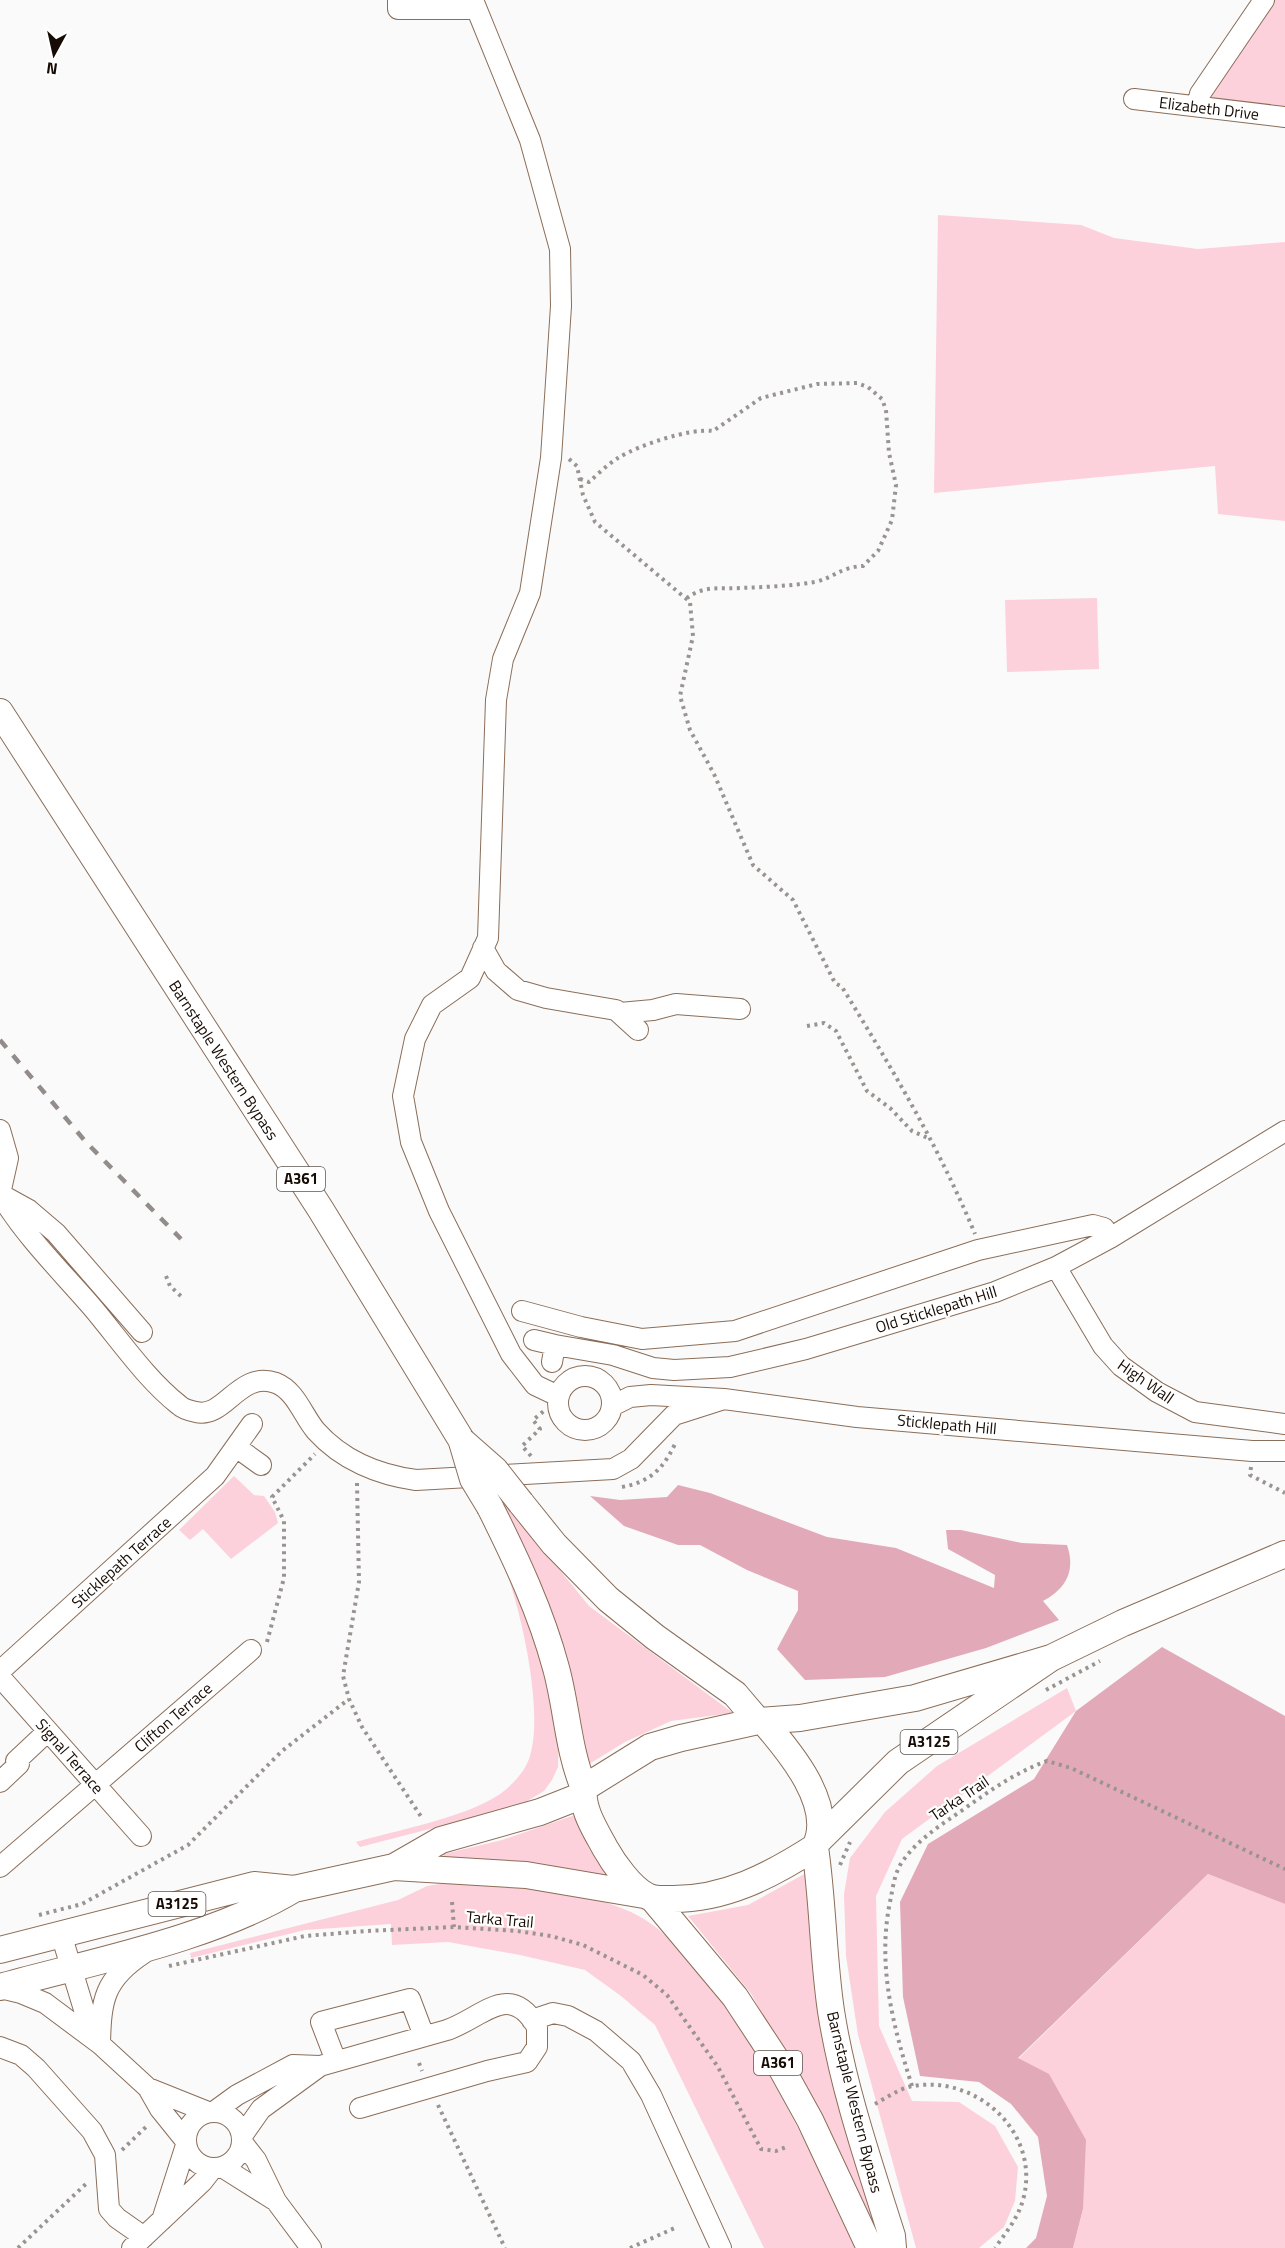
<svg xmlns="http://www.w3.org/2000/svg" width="1285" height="2248" viewBox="0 0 1285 2248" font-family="'Titillium Web',sans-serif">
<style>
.green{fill:#fdd1dc}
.forest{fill:#e2aab9}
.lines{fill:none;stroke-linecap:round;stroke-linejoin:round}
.minor-casing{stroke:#8b6e59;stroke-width:22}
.major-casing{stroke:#8b6e59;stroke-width:28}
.path{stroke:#999491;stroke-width:4;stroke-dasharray:3 4.5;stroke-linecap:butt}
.minor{stroke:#fff;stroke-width:20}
.major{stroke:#fff;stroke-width:26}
.rail{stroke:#928d8a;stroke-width:4.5;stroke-dasharray:10 10;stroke-linecap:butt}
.major-bridge-casing{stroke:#8b6e59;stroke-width:28;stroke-linecap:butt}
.major-bridge{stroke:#fff;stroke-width:26}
.labels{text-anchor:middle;stroke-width:4.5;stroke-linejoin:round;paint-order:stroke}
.shield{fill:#fff;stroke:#5d5550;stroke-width:1.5}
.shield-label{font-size:15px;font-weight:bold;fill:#170c05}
.street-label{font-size:16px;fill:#170c05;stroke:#fff}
</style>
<rect width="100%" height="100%" fill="#fafafa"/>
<path class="green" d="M1273,0H1285V110L1207,100Z
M938,215L1081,225L1114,238L1198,249L1285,242V521L1218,514L1215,466L934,493Z
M1097,598L1099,669L1007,672L1005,600Z
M234,1476L254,1495L264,1496L275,1512L278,1523L231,1559L203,1529L190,1540L179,1530Z
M499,1504L507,1505L589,1606L733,1713L671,1721L625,1742L586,1766L567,1661L528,1556Z
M504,1565L529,1614L559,1734L558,1767L552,1780L544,1791L519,1806L360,1847L356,1842C397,1830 465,1818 500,1794C511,1786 524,1773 529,1759C545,1714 521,1610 504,1565Z
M1067,1688L1076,1711L902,1839L876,1896L879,2026L912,2101L959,2102L995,2126L1018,2167L1015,2201L1004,2227L979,2248H916L858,2035L846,1956L844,1894L850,1858L885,1812L937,1766Z
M575,1815L588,1847L611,1883L441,1860L444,1854L502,1840Z
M810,1871L815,1996L842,2107L881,2239L752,1995L688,1916L748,1905Z
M1208,1874L1285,1904V2248H1073L1083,2209L1018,2059Z
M452,1882C510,1884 577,1888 631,1912C721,1953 813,2159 858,2248H764L655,2025L621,1996L585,1970L520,1955L448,1942L392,1945L391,1924L305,1930L191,1958L190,1953L398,1900L427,1886Z"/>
<path class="forest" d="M678,1485L710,1493L827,1537L896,1548L994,1588L995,1575L948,1549L946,1530H961L1022,1543L1067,1545C1076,1571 1066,1589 1043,1601L1059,1620L986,1648L885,1677L805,1680L777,1649L798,1610V1591L747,1570L700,1545H678L624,1526L590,1496L620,1500L667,1497Z
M1162,1647L1285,1716V1904L1208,1874L1018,2058L1049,2074L1086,2140L1083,2209L1073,2248H1026L1036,2238L1047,2196L1038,2137L1011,2104L979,2082L920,2076L903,1997L900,1902L928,1844L1034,1779L1076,1711Z"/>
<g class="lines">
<defs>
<path id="minor" d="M398,0V9H475
M473,0L530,140L560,249L561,306L551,458L530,593L503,659L496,700L488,938L470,978L432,1005L415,1039L403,1096L411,1142L439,1211L511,1354L535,1385L558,1396
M1134,99L1285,117
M1197,106L1200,94L1264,0
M483,948L496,971L518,990L546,998L616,1010L638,1030
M620,1013L653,1010L676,1004L740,1009
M0,1130L8,1158L0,1194C25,1236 60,1270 92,1307C119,1339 146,1379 179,1405C183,1409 191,1411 196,1412C225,1419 239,1370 276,1383C296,1391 303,1416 316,1431C342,1460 379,1475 416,1480L613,1469L631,1459L674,1415L724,1399
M0,1194L29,1210L56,1233L142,1332
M1056,1267L1103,1346L1121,1366L1157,1392L1195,1412L1285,1424
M522,1311L581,1327L642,1339L735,1331L978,1250L1093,1225L1104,1228L1110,1238
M534,1340L555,1345L552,1362
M555,1345L613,1355L653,1368L674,1370L730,1367L806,1349L995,1292L1056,1267L1110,1238L1285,1131
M558 1403a27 27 0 1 1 54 0a27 27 0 1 1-54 0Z
M612,1406L630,1397L651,1395L724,1399L857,1417L1252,1451H1285
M236,1447L261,1465
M0,1671L215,1476L252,1424
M0,1677L141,1836
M0,1782L19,1764L16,1761L48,1731
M0,1867L251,1650
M61,1934L86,2016L99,2042
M0,1988L21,1993L45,2003L100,2044L148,2088L160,2109L185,2140
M532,2020L553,2013L568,2016L596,2031L631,2061L651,2095L721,2248
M100,2044C101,2000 104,1979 144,1953
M0,2047L21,2055L36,2068L92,2131L105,2155L109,2209L117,2218L144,2237
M336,2061L321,2022L410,1999L424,2036
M148,2088L208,2112
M215,2111L237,2095L293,2065L320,2066L447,2030C482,2018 510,1980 537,2027V2047L527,2062L487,2071L360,2108
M186 2140a28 28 0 1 1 56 0a28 28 0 1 1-56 0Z
M242,2136L261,2109L320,2066
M242,2142L256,2160L276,2201L311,2248
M222,2167L276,2201
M162,2220L186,2145
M132,2248L202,2182L213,2168"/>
<path id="major" d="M0,712L321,1210L462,1441
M521,1503L554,1544L608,1599L655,1637L735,1694L758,1721
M490,1507C516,1559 541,1612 556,1668C567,1708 568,1750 584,1788
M764,1722C789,1751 836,1806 815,1847C770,1876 724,1900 670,1899C662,1899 654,1900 647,1896C631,1888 614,1864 605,1848C596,1831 581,1809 584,1788L650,1747L681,1738L758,1721L800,1718L915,1698L1051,1658
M819,1840L898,1762L1051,1658L1123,1623L1285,1554
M815,1847C823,1902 823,1957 831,2011C843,2088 869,2163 892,2236L893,2248
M394,1867L441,1840L540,1812L583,1795
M653,1899L735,1997L779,2064L810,2120L870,2248
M0,1950L254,1885L294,1889L394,1867L526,1875L644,1895
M0,1987C94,1961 211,1939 294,1889"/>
</defs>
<use href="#minor" class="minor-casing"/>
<use href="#major" class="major-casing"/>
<path class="path" d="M569,459L577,466L583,495L595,522L690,602L693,636L680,696L690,730L714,774L753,865L793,900L835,983L842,987C891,1067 939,1147 975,1234
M580,479L589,482C598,474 608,464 618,458C639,445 690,428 713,431L761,398L817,384L857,383L868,387L882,399L886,410L889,453L896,485L892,520L878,551L863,566C841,567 833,578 815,582C791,586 765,587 741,588C721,589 704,585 687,598
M807,1026L824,1023L836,1031L867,1091L890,1108L912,1131L930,1139
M166,1276L170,1286L183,1298
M531,1456L522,1446L540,1429L533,1420L545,1410
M1251,1467L1250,1475L1285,1493
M357,1483L359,1582L343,1676L349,1699L362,1727L422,1818
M622,1487C650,1482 663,1469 675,1444
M267,1642L284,1578V1521L272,1497L315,1454
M1046,1690L1100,1661
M840,1865L850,1842
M452,1902L454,1927
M39,1915L82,1904L188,1845L282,1751L349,1699
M169,1966L305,1936L366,1931L454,1927L517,1931L551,1936L583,1945L643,1975L667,1995L718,2067L761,2149L776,2151L789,2146
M419,2063L422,2071
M912,2086C893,2026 877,1965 890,1902C893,1888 894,1874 902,1862C918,1839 941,1825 964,1809C991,1790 1016,1772 1047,1761L1071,1768L1285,1869
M875,2104C886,2098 900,2088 913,2086C976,2075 1039,2131 1024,2196C1019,2217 1007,2231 995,2248
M438,2105L505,2248
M122,2150L149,2124
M18,2248L88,2182
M630,2248L677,2227"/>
<use href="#minor" class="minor"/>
<use href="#major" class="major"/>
<path class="rail" d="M0,1040L85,1141L181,1239"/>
<defs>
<path id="major-bridge" d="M462,1441L495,1470L521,1503
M462,1442L473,1479L490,1507"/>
</defs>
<use href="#major-bridge" class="major-bridge-casing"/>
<use href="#major-bridge" class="major-bridge"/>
</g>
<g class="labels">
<g class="shield">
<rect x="277" y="1167" width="48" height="24" rx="4.5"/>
<rect x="900.5" y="1730" width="57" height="24" rx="4.5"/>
<rect x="148.5" y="1892" width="57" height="24" rx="4.5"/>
<rect x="754" y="2051" width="48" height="24" rx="4.5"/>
</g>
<g class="shield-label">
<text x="301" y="1184">A361</text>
<text x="929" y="1747">A3125</text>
<text x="177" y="1909">A3125</text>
<text x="778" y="2068">A361</text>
</g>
<g class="street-label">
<text transform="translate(1209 108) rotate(7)" y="6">Elizabeth Drive</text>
<text transform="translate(224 1060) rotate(57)" y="6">Barnstaple Western Bypass</text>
<text transform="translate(936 1309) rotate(-17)" y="6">Old Sticklepath Hill</text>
<text transform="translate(1146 1381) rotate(35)" y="6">High Wall</text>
<text transform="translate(947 1424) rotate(5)" y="6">Sticklepath Hill</text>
<text transform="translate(121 1562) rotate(-42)" y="6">Sticklepath Terrace</text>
<text transform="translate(173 1717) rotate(-41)" y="6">Clifton Terrace</text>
<text transform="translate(70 1756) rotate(49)" y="6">Signal Terrace</text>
<text transform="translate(959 1798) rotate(-34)" y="6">Tarka Trail</text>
<text transform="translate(500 1919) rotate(5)" y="6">Tarka Trail</text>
<text transform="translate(855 2102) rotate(76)" y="6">Barnstaple Western Bypass</text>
</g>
</g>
<g transform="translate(54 54) rotate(188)" stroke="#ffffff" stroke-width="4.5" paint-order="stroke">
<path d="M0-4.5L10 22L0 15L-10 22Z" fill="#170c05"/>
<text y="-9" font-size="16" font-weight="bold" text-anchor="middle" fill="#170c05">N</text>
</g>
</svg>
